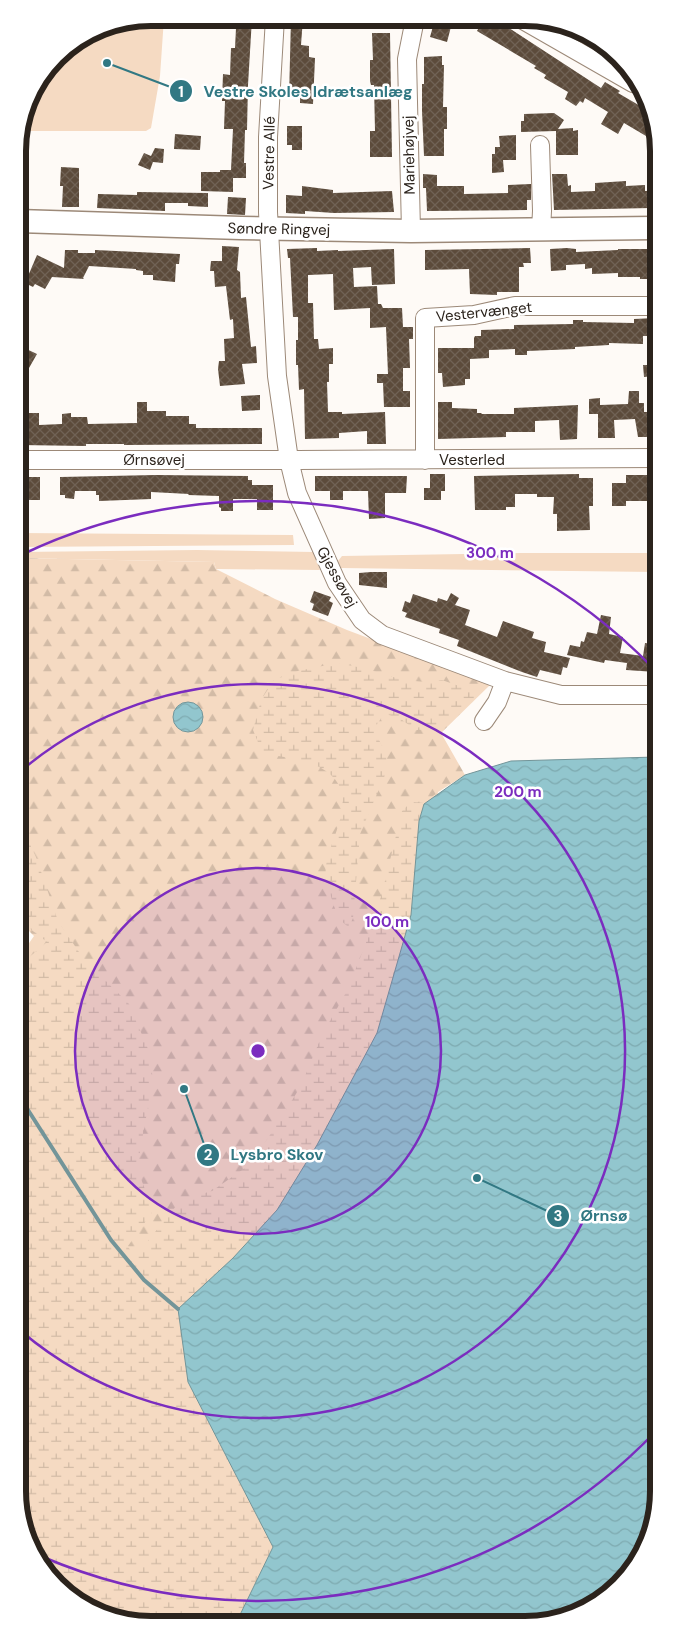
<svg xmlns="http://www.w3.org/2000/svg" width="676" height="1642" viewBox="0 0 676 1642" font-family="'DM Sans',sans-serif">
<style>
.green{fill:#f5dac2}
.forest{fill:url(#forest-firs)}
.wetland{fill:url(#wetland-marsh)}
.water{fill:url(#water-waves);stroke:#739599}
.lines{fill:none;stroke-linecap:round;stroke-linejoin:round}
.stream{stroke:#739599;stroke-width:4}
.building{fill:url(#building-cross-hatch)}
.minor-casing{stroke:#9c8978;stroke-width:20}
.major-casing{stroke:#9c8978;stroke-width:25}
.minor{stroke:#fff;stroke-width:18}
.major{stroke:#fff;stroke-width:22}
.ring{fill:none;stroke:#7b2cbf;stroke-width:2.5}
.labels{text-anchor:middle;stroke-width:5;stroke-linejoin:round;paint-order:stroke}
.street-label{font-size:15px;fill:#2b231c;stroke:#fff}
.rim{fill:none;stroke:#2b231c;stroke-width:6}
.centre{fill:#7b2cbf;stroke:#fff;stroke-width:2.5}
.ring-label{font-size:15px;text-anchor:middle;font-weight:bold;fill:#7b2cbf;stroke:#fff;stroke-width:5;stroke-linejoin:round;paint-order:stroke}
.leader{fill:none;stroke:#317883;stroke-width:2}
.callout-dot{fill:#317883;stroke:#fff;stroke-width:2}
.mark-label{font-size:15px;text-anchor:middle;font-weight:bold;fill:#fff}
.callout-label{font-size:16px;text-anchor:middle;font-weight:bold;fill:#317883;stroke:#fff;stroke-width:5;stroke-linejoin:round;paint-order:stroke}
</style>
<defs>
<pattern id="forest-firs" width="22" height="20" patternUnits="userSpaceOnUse" patternTransform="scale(1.25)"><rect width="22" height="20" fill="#f5dac2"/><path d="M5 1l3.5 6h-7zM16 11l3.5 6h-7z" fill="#d2bba6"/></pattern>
<pattern id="wetland-marsh" width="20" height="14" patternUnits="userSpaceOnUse" patternTransform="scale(1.25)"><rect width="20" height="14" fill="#f5dac2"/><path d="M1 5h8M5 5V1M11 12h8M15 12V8" fill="none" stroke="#d2bba6"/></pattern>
<pattern id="water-waves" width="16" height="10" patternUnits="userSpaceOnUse" patternTransform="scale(1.25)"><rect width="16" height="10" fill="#92c6ce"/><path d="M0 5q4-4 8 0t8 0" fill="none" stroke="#7eaab0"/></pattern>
<pattern id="building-cross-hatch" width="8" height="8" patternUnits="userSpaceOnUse" patternTransform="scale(1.25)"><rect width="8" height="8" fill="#5c4b3b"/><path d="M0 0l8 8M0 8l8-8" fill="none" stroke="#706255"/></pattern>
</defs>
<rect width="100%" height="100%" fill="#fefaf6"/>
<path class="green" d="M151,18H164L160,76L151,128L146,131H21L31,92L63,51L100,28Z
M19,533L293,535L294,545L19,547Z
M197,550L314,552L320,570L216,569L214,562L19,558V552Z
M521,553H655V572L341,568L338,561L342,556Z"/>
<path class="forest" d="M19,558L214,562L216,569L275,599L347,630L491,684L441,733L465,775L438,792L188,1382L273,1547L125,1622L63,1591L22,1525L20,956L34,936L20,922Z"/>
<path class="wetland" d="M337,663L363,668L403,680L426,682L442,680L476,692L473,700L435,729L416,730L402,720L389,715L383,716L377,724L379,740L387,756L385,775L360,834L353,918L349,927C340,922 336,912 333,903C330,892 324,876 326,865C332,833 363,791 321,768C304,758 281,758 262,752L253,730L261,700L274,680L298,671Z
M438,792L439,951L188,1382L273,1547L237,1621L125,1622L63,1591L22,1525L20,965L47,942L20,921V824L36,857L58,921L83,958L129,1004L148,1049L153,1079L137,1168L153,1211L128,1246L134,1258L181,1200L212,1191L245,1168L268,1138L301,1086L322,1035L348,989L369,935L382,893L402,811L411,802L424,803Z"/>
<path class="water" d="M173 717a15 15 0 1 1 30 0a15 15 0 1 1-30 0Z
M656,757L658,1499L631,1573L599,1602L559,1620L237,1621L273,1547L188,1382L178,1309L233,1258L277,1210L317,1145L377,1033L411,915L419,821L424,804L465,775L511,761Z"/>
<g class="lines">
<path class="stream" d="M21,1099L111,1240L144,1280L178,1309"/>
</g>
<path class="building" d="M208,18H252L248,85L247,130H245L244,163H246V178H233V192L201,191V172H220V170H231L233,129H224L225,101H222L223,74L230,75L231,48H235L236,28L208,24Z
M291,18H303L301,45L309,46V57L315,58L313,104L300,103V98H289Z
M435,19H453L447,42L430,37Z
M483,20H492L508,29L509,28L601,88L605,82L620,91L618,93L642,107L645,102L654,117V122L646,136L624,123L618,134L601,124L608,112L585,98L583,103L580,101L576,106L565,99L568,92L544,78L546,75L534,68L536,66L477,31Z
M372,33H390L392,157H370V131H375L374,85H371L370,81V60H373Z
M442,56V65H444L443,107H447V129H444V156H424L422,111V84H424V57Z
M554,113L564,120L558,129L573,128V131L578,130V155H556V131L521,132V121H524V114Z
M287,126H302V150H292V145H287Z
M175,134L201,136L200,150L174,149Z
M516,135V160H503L504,172L492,173V154H495V147H500L499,136Z
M155,148L164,149L163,163L153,162L150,170L138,165L144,153L151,156Z
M61,167L79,168V207H62L63,186H60Z
M423,174L437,175V186H464V194L508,193V185L531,184V200H527V210L427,211L426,188H423Z
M552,174H567L568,186L571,185V192L595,191V183L626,181V186L645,185V191H650L651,208L554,210Z
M302,186L333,190V193L392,191L394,212L334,213L305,211V214L286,213V195L302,196Z
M18,189L27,190V208H18Z
M137,192L208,193V207L188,206V203H165V211L97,208L98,194L137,195Z
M228,197L246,198L245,215L227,214Z
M222,246L239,247L237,270L240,272L241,298L246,297L251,347L256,346L257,363L242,364L245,384L220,386L218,369L219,361H225L224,339L234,338L233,319L230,320L226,286L215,287L214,271H210L211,261H222Z
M317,248V251L338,250V251L394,249L395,284L372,285L371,267L353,268L354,287L377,286L378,304H381L383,308H402L403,327H413V339H409L410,368H403V391H410V407H384L383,383H377V374H388L386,327L370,328V308L334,310L333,274L308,275V303H313L314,339H318L319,349L333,348V364H329V382H327L328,412H342V414L385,412L386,444H367V431L339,433V438L305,439L304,389L299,390L298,365H296V340H298V317H293L290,258H288L287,249Z
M530,248L531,263H523L524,267H519V292H497V295L470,294L469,269L425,270V250Z
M567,248L576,249V252L618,250V249H654V276H652L653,279H640V277H618V273L592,274V268L585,269V264L566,265V270L551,271L550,249Z
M65,250H78V253H95V250L180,254L179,264H176L175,282L153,280V275H143V271L136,270V269L89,266L83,278L84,279L52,277L45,289L35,284L33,287L25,283L37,255L64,268Z
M655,318V332H650V336H643V344L609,343V345L575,347V349L527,351V355H515V349L489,350V358L470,359V379H465V385L443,387L442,373H438V348H474V338L475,336H481V330L514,329V325L573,324V320H583V322L634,323V319Z
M18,345L37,354L29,368L18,364Z
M643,365H655V376L644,377Z
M629,391H639V403H644V412H655V437H638L635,419L614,420L615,438H598V414H589V399L600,398V405L628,404Z
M260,395V410L242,411L241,396Z
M137,402H147V411H166V416H189V424H196V428H262V444L124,445V444H86V446L19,445V422L23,413H39V425L62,424V414L71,413V417H87L88,424L137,423Z
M438,402H452V408L477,409V413H482L481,414H514V408L578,405L577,439L560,440L559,420L535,421V432H506V437L438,439Z
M430,474H445V491H441V500H424V488H430Z
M579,474V478H593V506H589L590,530L557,531V514H553L554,497H537V494H515V507H506V510H475L474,476Z
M156,475L248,476V480H252V485H273V510H257V499H233V511H221V508L219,507V496L188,495L189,494L151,492V499L99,501V495H96V491H75L74,499L65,498V495H60V477Z
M626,475H655V501H626V506H612V483H626Z
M315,476H407L406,493H385V518L369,519L368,491H343V500H330V491H315Z
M25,477H40V500H24Z
M371,572H387V588L359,585V573Z
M314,591L331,597L329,601L333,603L328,616L312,610L314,604L310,602Z
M451,593L459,598L455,605L470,610L465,625L497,637L503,621L534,632L532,638L546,642L544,652L570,658L567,668L563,667L561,675L540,670L537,677L522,672L457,646L459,640L439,633L440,629L405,617L407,613L402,611L405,601L410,603L413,594L437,602L438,598L447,601Z
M601,615L611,617L609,634L623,637L620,653L643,656L645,643L656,644V672L626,670L627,663L605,660L604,663L567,655L570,645L580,647L581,641L584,642L587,632L597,634Z"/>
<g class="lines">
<defs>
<path id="minor" d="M275,18L268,137V212L277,376L289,460L297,493L337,583L362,620L382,635L505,681L561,695H656
M523,20L633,83
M540,145L542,211L541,230
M411,231L407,59L415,19
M19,460H297L655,458
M425,460V318L474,315L515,306H655
M484,721L497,702L505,681"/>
<path id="major" d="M18,221L241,228L411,231L654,228"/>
</defs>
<use href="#minor" class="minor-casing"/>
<use href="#major" class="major-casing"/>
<use href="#minor" class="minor"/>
<use href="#major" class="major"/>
</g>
<circle cx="258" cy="1051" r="183" fill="#7b2cbf" fill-opacity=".12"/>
<g class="ring">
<circle cx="258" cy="1051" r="183"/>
<path d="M22 770A367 367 0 1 1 22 1332"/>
<path d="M657 1430A550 550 0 0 1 43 1557M21 555A550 550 0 0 1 654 669"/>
</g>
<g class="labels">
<g class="street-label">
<text transform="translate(269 153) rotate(-89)" y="5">Vestre Allé</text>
<text transform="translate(409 155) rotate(-91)" y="5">Mariehøjvej</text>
<text transform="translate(279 229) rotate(1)" y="5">Søndre Ringvej</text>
<text transform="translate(484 312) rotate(-6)" y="5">Vestervænget</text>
<text x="154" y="465">Ørnsøvej</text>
<text x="472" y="465">Vesterled</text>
<text transform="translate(337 577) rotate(61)" y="5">Gjessøvej</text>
</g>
</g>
<path d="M0 0H676V1642H0ZM151 26H525A125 125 0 0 1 650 151V1491A125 125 0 0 1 525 1616H151A125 125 0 0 1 26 1491V151A125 125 0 0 1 151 26Z" fill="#fff" fill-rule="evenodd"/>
<path class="rim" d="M151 26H525A125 125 0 0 1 650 151V1491A125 125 0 0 1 525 1616H151A125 125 0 0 1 26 1491V151A125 125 0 0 1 151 26Z"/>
<circle cx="258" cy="1051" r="8" class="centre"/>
<g class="ring-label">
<text x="490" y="558">300 m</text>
<text x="518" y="797">200 m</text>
<text x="387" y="927">100 m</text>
</g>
<path class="leader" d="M107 63L181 91M184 1089L208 1155M477 1178L558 1216"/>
<g class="callout-dot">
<circle cx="107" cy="63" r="5"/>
<circle cx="184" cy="1089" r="5"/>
<circle cx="477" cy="1178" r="5"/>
<circle cx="181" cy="91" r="12"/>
<circle cx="208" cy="1155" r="12"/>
<circle cx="558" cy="1216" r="12"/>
</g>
<g class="mark-label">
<text x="181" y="97">1</text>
<text x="208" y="1160">2</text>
<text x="558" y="1221">3</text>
</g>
<g class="callout-label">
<text x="308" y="97">Vestre Skoles Idrætsanlæg</text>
<text x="277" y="1160">Lysbro Skov</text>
<text x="604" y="1221">Ørnsø</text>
</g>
</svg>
